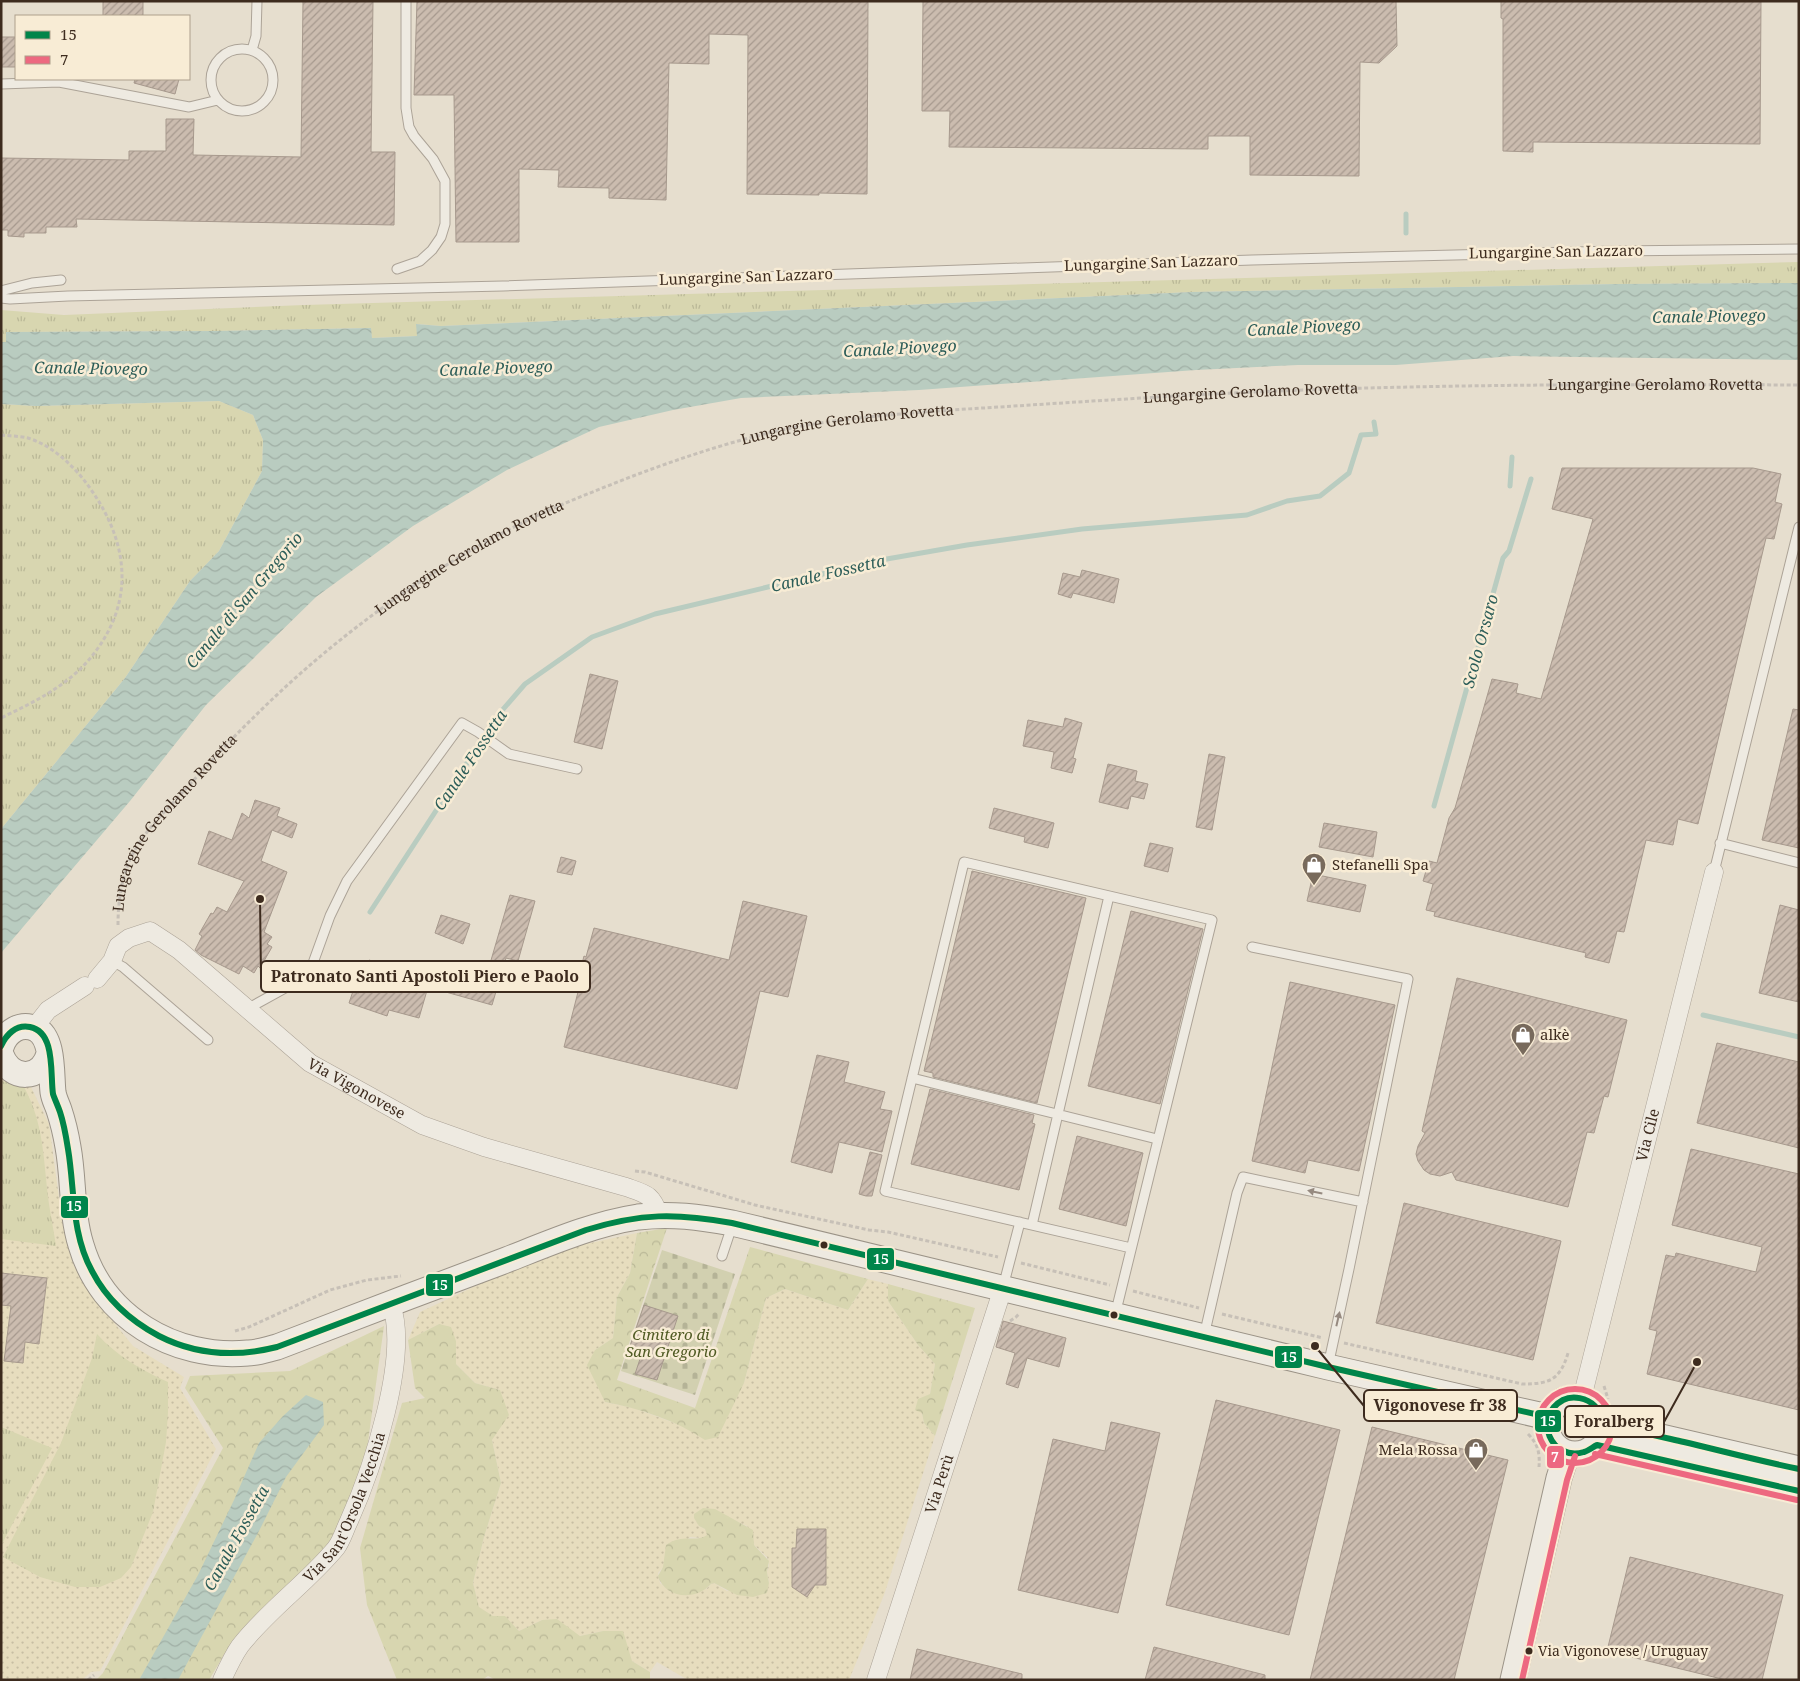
<svg xmlns="http://www.w3.org/2000/svg" width="1800" height="1681" viewBox="0 0 1800 1681" font-family="'Noto Serif',serif">
<style>
.farmland{fill:url(#farmland-dots);fill-rule:evenodd}
.grass{fill:url(#grass-tufts)}
.forest{fill:url(#forest-crowns)}
.cemetery{fill:url(#cemetery-stones)}
.water{fill:url(#water-waves)}
.lines{fill:none;stroke-linecap:round;stroke-linejoin:round}
.stream{stroke:#b9ccc0;stroke-width:5}
.building{fill:url(#building-hatch);stroke:#a7998d}
.lane-casing{stroke:#aca397;stroke-width:11}
.street-casing{stroke:#aca397;stroke-width:19}
.secondary-casing{stroke:#9b9387;stroke-width:27}
.path{stroke:#c7c0b7;stroke-width:3;stroke-dasharray:4 2.5;stroke-linecap:butt}
.lane{stroke:#eeeae1;stroke-width:9}
.street{stroke:#eeeae1;stroke-width:18}
.secondary{stroke:#eeeae1;stroke-width:25}
.bus-1-casing{stroke:#f8ecd5;stroke-width:10}
.bus-2-casing{stroke:#f8ecd5;stroke-width:10}
.bus-1{stroke:#00854a;stroke-width:6}
.bus-2{stroke:#ed6980;stroke-width:6}
.oneway{fill:#968a80}
.bus-dot{fill:#3d2b1e;stroke:#f8ecd5;stroke-width:2}
.labels{text-anchor:middle;stroke-width:5;stroke-linejoin:round;paint-order:stroke}
.bus-label{font-size:14px;fill:#3d2b1e;stroke:#f8ecd5;text-anchor:start}
.street-label{font-size:15px;fill:#3d2b1e;stroke:#f8ecd5}
.poi-label{font-size:15px;fill:#3d2b1e;stroke:#f8ecd5;text-anchor:start}
.park-label{font-size:15px;font-style:italic;fill:#4f5a23;stroke:#f8ecd5}
.water-label{font-size:16px;font-style:italic;fill:#2c5d58;stroke:#f8ecd5}
.leader{fill:none;stroke:#3d2b1e;stroke-width:2}
.callout-dot{fill:#3d2b1e;stroke:#f8ecd5;stroke-width:2}
.callout{fill:#f8ecd5;stroke:#3d2b1e;stroke-width:2}
.callout-label{font-size:16px;text-anchor:middle;font-weight:bold;fill:#3d2b1e}
.line-badge{stroke:#f8ecd5;stroke-width:2}
.badge-label{font-size:14px;text-anchor:middle;font-weight:bold;fill:#fff}
</style>
<defs>
<pattern id="farmland-dots" width="8" height="8" patternUnits="userSpaceOnUse" patternTransform="scale(1.25)"><rect width="8" height="8" fill="#e7ddbe"/><path d="M2 2h.1M6 6h.1" fill="none" stroke="#c7bea3" stroke-width="1.8" stroke-linecap="round"/></pattern>
<pattern id="grass-tufts" width="24" height="20" patternUnits="userSpaceOnUse" patternTransform="scale(1.25)"><rect width="24" height="20" fill="#d8d6b0"/><path d="M3 7l-1-3M5 7V3M7 7l1-3M15 17l-1-3M17 17v-4M19 17l1-3" fill="none" stroke="#bab897"/></pattern>
<pattern id="forest-crowns" width="20" height="18" patternUnits="userSpaceOnUse" patternTransform="scale(1.25)"><rect width="20" height="18" fill="#d8d6b0"/><path d="M2 6a3 3 0 1 1 6 0M12 15a3 3 0 1 1 6 0" fill="none" stroke="#bab897"/></pattern>
<pattern id="cemetery-stones" width="16" height="16" patternUnits="userSpaceOnUse" patternTransform="scale(1.25)"><rect width="16" height="16" fill="#d2d0b0"/><path d="M2 7V4a2 2 0 0 1 4 0v3zM10 15v-3a2 2 0 0 1 4 0v3z" fill="#b5b397"/></pattern>
<pattern id="water-waves" width="16" height="10" patternUnits="userSpaceOnUse" patternTransform="scale(1.25)"><rect width="16" height="10" fill="#b9ccc0"/><path d="M0 5q4-4 8 0t8 0" fill="none" stroke="#a0afa5"/></pattern>
<pattern id="building-hatch" width="6" height="6" patternUnits="userSpaceOnUse" patternTransform="scale(1.25)"><rect width="6" height="6" fill="#cbbcaf"/><path d="M-1 1l2-2M0 6l6-6M5 7l2-2" fill="none" stroke="#a6998e"/></pattern>
</defs>
<rect width="100%" height="100%" fill="#e6dece"/>
<path class="farmland" d="M1,1077L29,1083L49,1124L62,1220L74,1266L100,1305L133,1346L184,1377L180,1388L216,1449L100,1671L91,1672L82,1680H1Z
M637,1233L630,1273L617,1297L613,1338L595,1350L605,1402L634,1408L685,1427L706,1440L744,1383L766,1298L785,1289L848,1310L868,1279L888,1284V1301L918,1345L935,1364L930,1394L922,1413L924,1423L935,1436L884,1595L849,1680H688L657,1662L650,1672L632,1661L603,1631L580,1636L542,1620L519,1631L505,1617L493,1616L479,1608L473,1583L484,1537L501,1483L492,1440L500,1390L475,1383L456,1364V1341L439,1324L408,1340L420,1312L548,1252ZM736,1521L747,1526L754,1545L767,1557L769,1565L767,1572L769,1583L727,1591L714,1583L711,1584L706,1589L671,1592L660,1583L658,1573L690,1537L702,1538L708,1535L705,1529L699,1526Z"/>
<path class="grass" d="M1799,262V283L1617,284L1192,292L441,326L417,324V336L372,338L370,328L216,331L6,332V342H1V310L64,315L304,305Z
M219,401L253,415L263,440L262,471L219,551L190,581L125,678L1,829V404L36,406Z
M1,1081L23,1085C45,1125 43,1160 49,1204C51,1218 54,1232 56,1246L1,1239Z
M97,1334C117,1356 141,1370 168,1382V1412L166,1442L153,1512L131,1567L121,1578L100,1587H75L40,1577L3,1557L61,1443L92,1358Z
M1,1427L52,1448L1,1546Z"/>
<path class="forest" d="M667,1228L617,1380L695,1408L750,1247L868,1279L848,1310L785,1289L766,1298L744,1383L718,1437L705,1440C675,1420 641,1409 605,1402L587,1365L595,1350L613,1338L617,1297L630,1273L637,1233Z
M888,1284L975,1308L935,1436L924,1423L922,1413L915,1410L918,1399L930,1394L935,1364L918,1345L888,1301Z
M439,1324L451,1327L456,1341V1364L475,1383L500,1390L509,1415L492,1440L501,1483L484,1537L473,1583L479,1607L493,1616H505L519,1631L542,1620L557,1619L580,1636L603,1631H623L632,1661L650,1672V1680H496L488,1676L482,1680H397L367,1605L360,1548L402,1403L425,1398L415,1388L408,1340Z
M384,1326L367,1449L336,1542L231,1643L209,1680H96L103,1673L223,1448L185,1388L190,1376L290,1371Z
M703,1508L715,1509L753,1530L754,1545L769,1561L767,1572L769,1583L767,1593L753,1597L737,1595L714,1583L711,1584C696,1601 665,1599 658,1576L663,1567L666,1545C683,1533 695,1543 707,1535L705,1529L699,1526L694,1518V1514Z"/>
<path class="cemetery" d="M662,1250L735,1274L695,1395L621,1371Z"/>
<path class="water" d="M1799,283V360L1513,356L1396,365H1298L1196,370L919,390L741,398L673,410L599,427L507,470L413,526L316,597L206,705L130,801L1,953V829L125,678L190,581L219,551L262,471L263,440L253,415L219,401L36,406L1,404V342H6V332L216,331L371,328L372,338L417,336L416,324L441,326L1192,292L1617,284Z
M306,1395L323,1402L324,1425L286,1477L259,1531L178,1680H139L198,1575L234,1500L259,1443L283,1416Z"/>
<g class="lines">
<path class="stream" d="M1406,233V214
M1510,486L1512,457
M1434,806L1503,558L1509,551L1531,479
M370,912L499,714L525,684L592,637L655,614L881,560L967,545L1082,529L1247,515L1287,501L1320,496L1349,473L1361,435L1376,434L1374,422
M1703,1015L1799,1037"/>
</g>
<path class="building" d="M103,1H143V16H103Z
M303,1H373L371,152H395L394,225L76,219L77,227H46V233H24V237L8,236V230H1V158L129,160V151H166V119H194L193,155L301,157Z
M417,1H868L867,194L819,193V195L747,194L748,35L709,34V64L669,63L666,200L609,198V188L558,187L559,170L519,169V242H456L454,95H414Z
M923,1H1396L1397,46L1379,63L1360,62L1359,176L1250,175V136H1208V149L949,147L950,111H922Z
M1501,1H1761L1760,144L1533,142V152L1503,151V19L1501,18Z
M1,37H16V67H1Z
M135,79H179L175,94L134,83Z
M1562,468H1753L1781,474L1775,502L1782,504L1774,539L1766,538L1698,824L1678,819L1673,845L1646,840L1624,932L1617,931L1609,963L1585,957L1586,953L1434,916L1435,912L1426,910L1433,884L1423,881L1429,861L1437,863L1449,818L1455,808L1492,679L1518,684L1516,693L1541,699L1593,519L1552,509Z
M1082,570L1119,579L1114,603L1073,593L1071,598L1058,594L1063,573L1080,577Z
M590,674L618,681L602,749L574,742Z
M1793,709L1799,710V848L1762,840Z
M1065,718L1082,723L1073,758L1076,759L1072,773L1051,768L1054,752L1023,746L1028,720L1063,727Z
M1209,754L1225,757L1212,830L1196,827Z
M1108,764L1137,771L1135,781L1148,784L1144,799L1131,796L1128,809L1099,802Z
M255,800L280,808L277,816L297,824L292,838L272,830L261,861L287,872L264,932L272,937L267,944L272,947L260,968L258,966L254,973L243,966L239,974L201,955L195,950L202,936L199,934L211,913L213,914L217,907L227,912L244,881L198,864L209,831L232,840L242,813L249,818Z
M994,808L1054,823L1048,848L1024,842L1025,837L989,828Z
M1324,823L1377,832L1373,857L1319,847Z
M1150,843L1173,848L1168,872L1144,866Z
M561,857L576,861L572,875L557,872Z
M972,871L1086,898L1037,1103L933,1077V1073L924,1071Z
M1313,874L1366,885L1360,912L1307,901Z
M510,895L535,901L518,961L506,958L492,1005L428,987L419,1018L389,1010L387,1016L349,1003L353,991L359,993L369,960L425,977L430,962L449,967L450,963L487,974Z
M743,901L807,916L788,997L760,991L737,1089L564,1047L578,992L575,991L584,956L586,957L594,928L729,960Z
M1780,905L1799,910V1002L1759,993Z
M1131,911L1203,929L1160,1104L1088,1086Z
M441,915L470,924L463,944L435,933Z
M1457,978L1627,1020L1608,1097L1604,1096L1594,1133L1587,1132L1568,1207L1456,1180L1452,1172L1440,1176L1430,1174L1424,1170L1418,1161L1416,1154L1418,1146L1425,1133L1422,1131Z
M1290,982L1395,1005L1359,1171L1308,1160L1305,1173L1252,1161Z
M1717,1043L1799,1062V1148L1697,1123Z
M817,1055L849,1062L844,1082L885,1092L880,1109L892,1111L882,1152L839,1142L832,1173L791,1162Z
M930,1089L1034,1115L1032,1123L1035,1124L1019,1190L911,1164Z
M1077,1136L1143,1153L1126,1226L1059,1209Z
M1691,1149L1799,1174V1410L1647,1374L1657,1331L1649,1329L1666,1255L1675,1257L1676,1253L1756,1272L1762,1247L1672,1225Z
M870,1152L882,1155L872,1196H866L859,1194Z
M1404,1203L1561,1241L1533,1360L1376,1323Z
M1,1273L47,1278L39,1344L25,1342L23,1363L4,1361L11,1306L1,1305Z
M644,1305L678,1316L657,1380L635,1374L640,1359L627,1355Z
M1003,1321L1066,1338L1059,1367L1027,1358L1018,1388L1006,1384L1015,1353L996,1347Z
M1216,1400L1340,1430L1289,1635L1166,1605Z
M1111,1422L1160,1433L1118,1613L1018,1590L1053,1439L1105,1451Z
M1372,1427L1508,1460L1454,1680H1310Z
M797,1529H826V1585H815L807,1597L792,1587V1548H796Z
M1630,1557L1783,1595L1762,1680H1726L1607,1651Z
M1154,1647L1265,1675V1680H1145Z
M917,1649L1022,1674V1680H910Z"/>
<g class="lines">
<defs>
<path id="lane" d="M211 80a31 31 0 1 1 62 0a31 31 0 1 1-62 0Z
M252,50L256,36L257,1
M1,84L59,82L189,107L218,100
M397,269L420,261L432,250L441,237L445,224V181L433,159L414,136L409,127L406,108V1
M1,291L32,283L61,280
M1,298L10,299L68,296L503,286L1252,260L1614,251L1799,249
M1720,843L1799,863
M1714,872L1799,527
M1252,947L1408,979L1349,1269L1328,1366
M112,961L123,967L208,1040
M247,1009L296,982L313,963L330,916L347,881L462,723L478,732L509,754L577,769
M912,1078L1157,1139
M1032,1225L1109,896
M722,1256L732,1226
M1003,1287L1020,1222
M1115,1315L1212,920L964,862L885,1191L1131,1248
M1204,1336L1237,1193L1243,1177L1363,1202"/>
<g id="street">
<path id="s2" d="M97,979L112,961L118,946L129,938L150,931L179,950L310,1063L422,1125L484,1147L626,1187C646,1194 652,1194 659,1215"/>
<path d="M34,1028L48,1010L85,986"/>
<path id="s3" d="M1582,1398L1714,872"/>
<path id="s4" d="M222,1680C227,1669 233,1656 240,1646C268,1610 307,1583 336,1548C342,1540 345,1529 349,1521C372,1470 410,1356 391,1304"/>
<path id="s5" d="M876,1680L1003,1288"/>
</g>
<path id="secondary" d="M1,1047C6,1031 21,1022 36,1029C54,1038 51,1075 53,1092C54,1099 57,1104 59,1110C63,1122 66,1135 68,1147C74,1179 71,1213 81,1245C102,1317 174,1360 248,1353C258,1353 268,1349 277,1347C352,1318 426,1290 501,1262C545,1245 592,1224 638,1217C671,1213 700,1217 732,1223L1328,1367L1548,1417
M1,1055C11,1081 41,1081 49,1054
M1547 1426a28 28 0 1 1 56 0a28 28 0 1 1-56 0Z
M1603,1419L1635,1431L1799,1469
M1597,1445L1629,1451L1799,1491
M1513,1680L1559,1478L1567,1453"/>
</defs>
<use href="#lane" class="lane-casing"/>
<use href="#street" class="street-casing"/>
<use href="#secondary" class="secondary-casing"/>
<g class="path">
<path d="M1,435C10,436 19,436 28,438C51,445 72,464 87,484C125,535 137,593 98,648C74,683 38,700 1,718"/>
<path id="s1" d="M118,925C118,907 120,888 126,870C136,839 160,817 181,794C205,768 228,742 253,718C327,644 418,576 512,528C551,508 592,492 633,476C686,456 741,438 796,427C852,417 909,413 966,409C1019,406 1073,402 1127,399C1350,384 1575,384 1799,385"/>
<path d="M635,1171L645,1172L755,1205L869,1230L888,1232L998,1257"/>
<path d="M1021,1263L1110,1285"/>
<path d="M1133,1291L1199,1308"/>
<path d="M1222,1314L1323,1338"/>
<path d="M1010,1321L1016,1317L1019,1314"/>
<path d="M235,1331L249,1327L330,1290L367,1280L401,1276"/>
<path d="M1344,1343L1522,1384C1548,1384 1560,1381 1568,1353"/>
<path d="M1604,1386L1608,1399"/>
<path d="M1528,1434C1538,1444 1540,1453 1539,1467"/>
<path d="M88,1680L94,1675"/>
</g>
<use href="#lane" class="lane"/>
<use href="#street" class="street"/>
<use href="#secondary" class="secondary"/>
<defs>
<path id="bus-1" d="M1,1046C6,1035 16,1024 30,1027C56,1032 50,1075 53,1094C55,1100 58,1106 60,1112C64,1124 66,1136 68,1149C75,1190 71,1233 92,1271C107,1300 131,1321 159,1336C196,1355 237,1357 277,1347L586,1230C641,1213 676,1213 732,1223L1328,1367L1548,1417
M1799,1469C1760,1461 1722,1451 1684,1442C1658,1436 1630,1431 1607,1420C1600,1417 1599,1411 1595,1406C1587,1398 1573,1395 1563,1400C1532,1417 1551,1462 1584,1452C1588,1451 1593,1447 1597,1445L1799,1491"/>
<path id="bus-2" d="M1538 1426a37 37 0 1 1 74 0a37 37 0 1 1-74 0Z
M1595,1454L1797,1500
M1522,1680L1567,1480L1575,1456"/>
</defs>
<use href="#bus-1" class="bus-1-casing"/>
<use href="#bus-2" class="bus-2-casing"/>
<use href="#bus-1" class="bus-1"/>
<use href="#bus-2" class="bus-2"/>
</g>
<defs><path id="oneway-solid" d="M-6-.8H1V-3.2L6.5 0L1 3.2V.8H-6Z" transform="scale(1.25)"/></defs>
<g class="oneway">
<use href="#oneway-solid" transform="translate(1315 1192) rotate(-168)"/>
<use href="#oneway-solid" transform="translate(1338 1319) rotate(-77)"/>
</g>
<defs>
<symbol id="shop-pin" viewBox="-11 -11 22 30"><path d="M0 17L-7.5 6A9.5 9.5 0 1 1 7.5 6Z" fill="#786a5c" stroke="#f8ecd5"/><path d="M-5-2.5h2.3a2.7 3.5 0 0 1 5.4 0H5L5.5 6h-11ZM-1.5-2.5h3a1.5 2.3 0 0 0-3 0Z" fill="#fff"/></symbol>
</defs>
<g fill-rule="evenodd">
<use href="#shop-pin" x="1300" y="851" width="28" height="38"/>
<use href="#shop-pin" x="1509" y="1021" width="28" height="38"/>
<use href="#shop-pin" x="1462" y="1436" width="28" height="38"/>
</g>
<g class="bus-dot">
<circle cx="824" cy="1245" r="4.5"/>
<circle cx="1114" cy="1315" r="4.5"/>
<circle cx="1529" cy="1651" r="4.5"/>
</g>
<g class="labels">
<g class="bus-label">
<text x="1538" y="1656">Via Vigonovese / Uruguay</text>
</g>
<g class="street-label">
<text transform="translate(1556 252) rotate(-1)" y="5">Lungargine San Lazzaro</text>
<text transform="translate(1151 263) rotate(-2)" y="5">Lungargine San Lazzaro</text>
<text transform="translate(746 277) rotate(-2)" y="5">Lungargine San Lazzaro</text>
<text dy="5" stroke="none"><textPath href="#s1" startOffset="1741">Lungargine Gerolamo Rovetta</textPath></text>
<text dy="5" stroke="none"><textPath href="#s1" startOffset="1336">Lungargine Gerolamo Rovetta</textPath></text>
<text dy="5" stroke="none"><textPath href="#s1" startOffset="931">Lungargine Gerolamo Rovetta</textPath></text>
<text dy="5" stroke="none"><textPath href="#s1" startOffset="526">Lungargine Gerolamo Rovetta</textPath></text>
<text dy="5" stroke="none"><textPath href="#s1" startOffset="121">Lungargine Gerolamo Rovetta</textPath></text>
<text dy="5" stroke="none"><textPath href="#s2" startOffset="336">Via Vigonovese</textPath></text>
<text dy="5" stroke="none"><textPath href="#s3" startOffset="271">Via Cile</textPath></text>
<text dy="5" stroke="none"><textPath href="#s5" startOffset="206">Via Perù</textPath></text>
<text dy="5" stroke="none"><textPath href="#s4" startOffset="216">Via Sant'Orsola Vecchia</textPath></text>
</g>
<g class="poi-label">
<text x="1332" y="870">Stefanelli Spa</text>
<text x="1540" y="1040">alkè</text>
<text x="1458" y="1455" text-anchor="end">Mela Rossa</text>
</g>
<g class="park-label">
<text x="671" y="1340">Cimitero di<tspan x="671" dy="17">San Gregorio</tspan></text>
</g>
<g class="water-label">
<text transform="translate(1709 316) rotate(-1)" y="6">Canale Piovego</text>
<text transform="translate(1304 327) rotate(-3)" y="6">Canale Piovego</text>
<text transform="translate(900 348) rotate(-3)" y="6">Canale Piovego</text>
<text transform="translate(91 368) rotate(1)" y="6">Canale Piovego</text>
<text transform="translate(496 368) rotate(-2)" y="6">Canale Piovego</text>
<text transform="translate(828 573) rotate(-13)" y="6">Canale Fossetta</text>
<text transform="translate(244 600) rotate(-50)" y="6">Canale di San Gregorio</text>
<text transform="translate(1480 641) rotate(-75)" y="6">Scolo Orsaro</text>
<text transform="translate(470 760) rotate(-56)" y="6">Canale Fossetta</text>
<text transform="translate(236 1538) rotate(-61)" y="6">Canale Fossetta</text>
</g>
</g>
<path class="leader" d="M260 899L261 976M1315 1346L1364 1406M1697 1362L1664 1422"/>
<g class="callout-dot">
<circle cx="260" cy="899" r="5"/>
<circle cx="1315" cy="1346" r="5"/>
<circle cx="1697" cy="1362" r="5"/>
</g>
<g class="callout">
<rect x="261" y="961" width="329" height="31" rx="5"/>
<rect x="1364" y="1390" width="153" height="31" rx="5"/>
<rect x="1565" y="1406" width="99" height="31" rx="5"/>
</g>
<g class="callout-label">
<text x="425" y="982">Patronato Santi Apostoli Piero e Paolo</text>
<text x="1440" y="1411">Vigonovese fr 38</text>
<text x="1614" y="1427">Foralberg</text>
</g>
<g class="line-badge">
<rect x="60" y="1195" width="29" height="24" rx="5" fill="#00854a"/>
<rect x="866" y="1247" width="29" height="24" rx="5" fill="#00854a"/>
<rect x="425" y="1273" width="29" height="24" rx="5" fill="#00854a"/>
<rect x="1274" y="1345" width="29" height="24" rx="5" fill="#00854a"/>
<rect x="1534" y="1409" width="28" height="24" rx="5" fill="#00854a"/>
<rect x="1546" y="1445" width="19" height="24" rx="5" fill="#ed6980"/>
</g>
<g class="badge-label">
<text x="74" y="1211">15</text>
<text x="881" y="1264">15</text>
<text x="440" y="1290">15</text>
<text x="1289" y="1362">15</text>
<text x="1548" y="1426">15</text>
<text x="1555" y="1462">7</text>
</g>
<rect width="1800" height="1681" fill="none" stroke="#3d2b1e" stroke-width="5"/>
<rect x="15" y="15" width="175" height="65" fill="#f8ecd5" stroke="#ad9f8c"/>
<rect x="25" y="31" width="25" height="8" fill="#00854a" stroke="#ad9f8c"/>
<text x="60" y="40" font-size="15" fill="#3d2b1e">15</text>
<rect x="25" y="56" width="25" height="8" fill="#ed6980" stroke="#ad9f8c"/>
<text x="60" y="65" font-size="15" fill="#3d2b1e">7</text>
</svg>
